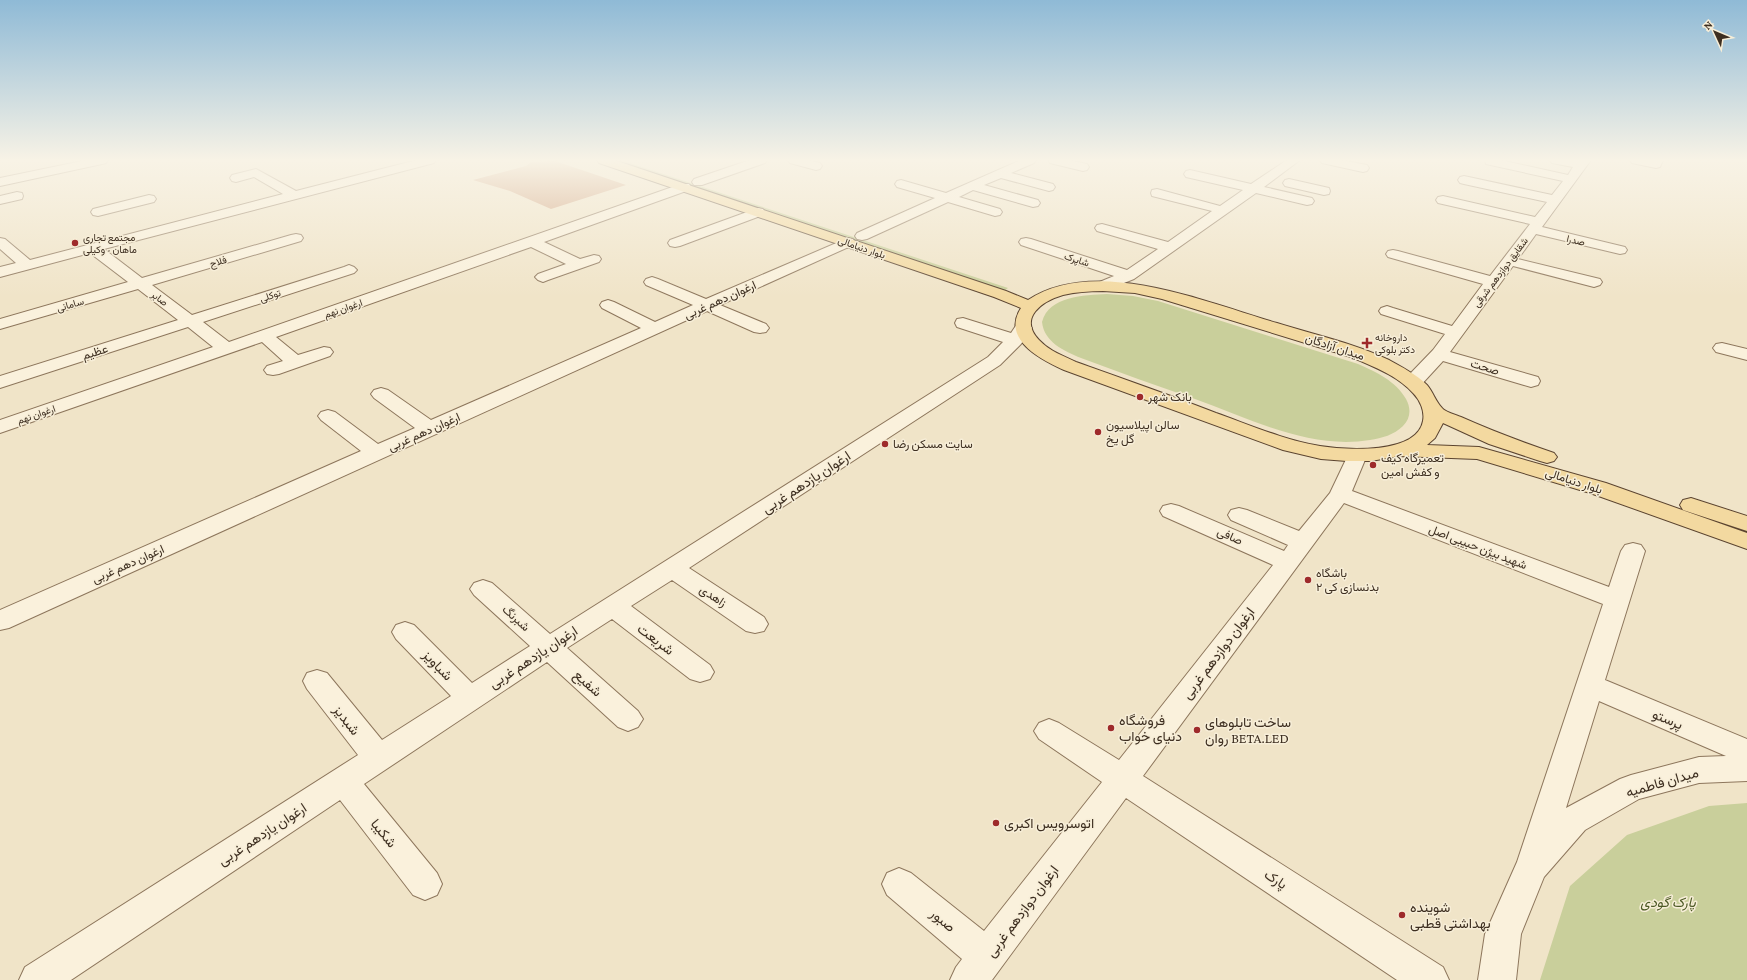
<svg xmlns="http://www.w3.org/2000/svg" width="1747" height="980" viewBox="0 0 1747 980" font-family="'Crimson Pro',Vazirmatn,serif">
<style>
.green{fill:#c9cf9b}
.building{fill:#cf9f7d}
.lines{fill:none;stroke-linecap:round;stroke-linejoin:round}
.minor-casing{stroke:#8d765c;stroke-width:2}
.major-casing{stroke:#5b4430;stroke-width:2}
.minor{fill:#faf1dc;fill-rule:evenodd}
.major{fill:#f3d9a0;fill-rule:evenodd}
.poi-dot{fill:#9e2a2b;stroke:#f7eed8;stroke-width:1.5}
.labels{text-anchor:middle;stroke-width:3;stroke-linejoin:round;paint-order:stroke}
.far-poi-label{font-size:10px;fill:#3d2e20;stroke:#f7eed8;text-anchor:start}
.far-street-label{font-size:10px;fill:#3d2e20;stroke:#f7eed8}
.street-label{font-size:12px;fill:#3d2e20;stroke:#f7eed8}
.poi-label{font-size:12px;fill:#3d2e20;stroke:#f7eed8;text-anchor:start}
.near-street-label{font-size:14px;fill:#3d2e20;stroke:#f7eed8}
.near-poi-label{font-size:14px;fill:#3d2e20;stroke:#f7eed8;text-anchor:start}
.near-park-label{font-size:14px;font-style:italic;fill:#4d5a26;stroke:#f7eed8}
</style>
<rect width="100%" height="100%" fill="#f0e4c8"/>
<path class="green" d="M612,160H621L1008,288L1004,291Z
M1107,294L1133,296L1158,301L1358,364C1376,372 1396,381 1406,399C1411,408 1411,418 1403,426C1394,435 1382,438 1370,440C1310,450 1250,419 1195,399C1157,386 1119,372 1081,358C1064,351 1044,342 1042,322C1049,296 1084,295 1107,294Z
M1747,803V980H1540L1570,886L1627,835L1709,806Z"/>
<path class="building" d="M555,161L626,185L551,209L510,191L473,180L526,166L531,162Z"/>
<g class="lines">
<defs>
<path id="minor" d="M87,160H108L106,163L102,164L0,186V178Z
M417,160H436L434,163L104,249L142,278L291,235L296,234L301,235L303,238L301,241L152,285L192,315L344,267L349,265L354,267L357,270L354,273L203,322L229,342L681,184H689L691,187L689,190L544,242L580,259L594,255L599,256L601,259L599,262L548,280L543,282L538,280L535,277L538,274L566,264L531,247L276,337L298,355L324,347L330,348L333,352L330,356L279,374L273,375L267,374L264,370L267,366L283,361L262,342L0,433V420L213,347L188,327L0,388V376L178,320L138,289L0,329V319L128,282L90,253L0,277V267L16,263L0,249V238L5,239L30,260L283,194L254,177L236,182L232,181L230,178L232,175L256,169L296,191Z
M750,160H767L765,163L702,185H694L692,182L694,179Z
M788,160H807L820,163L822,166L820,169L816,170L790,163Z
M1021,160H1036L1034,163L1011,173L1053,184L1055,187L1053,190L1049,191L1001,178L984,185L1038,200L1040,203L1038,206L1033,207L973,190L959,197L1000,209L1002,212L1000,215L995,216L948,202L867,239L862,240L857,239L855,236L857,233L935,198L897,187L895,184L897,181L901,180L946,193Z
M1048,160H1068L1087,164L1089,167L1087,170L1083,171L1050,163Z
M1287,160H1300L1264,187L1312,198L1314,201L1312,204L1307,205L1256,193L1134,279L1109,289L1103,291L1097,289L1095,286L1097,283L1114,276L1021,245L1019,242L1021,239L1026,238L1031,239L1127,270L1158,249L1097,231L1095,228L1097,225L1102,224L1168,242L1212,211L1152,196L1151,193L1152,190L1157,189L1220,206L1243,190L1186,177L1184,174L1186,171L1190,170L1251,184Z
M1320,160H1341L1367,165L1369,168L1367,171L1363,172L1322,163Z
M1485,160H1500L1568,175L1573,167L1552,163L1550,160H1591L1542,227L1625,247L1627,250L1625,253L1620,254L1536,234L1518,259L1600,279L1602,282L1600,285L1594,287L1513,266L1450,352L1538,377L1540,381L1538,385L1531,387L1524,385L1443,361L1420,386L1413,388L1406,386L1404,382L1406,378L1433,350L1445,334L1381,314L1379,311L1381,308L1387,306L1393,308L1452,326L1483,284L1388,257L1386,254L1388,251L1393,250L1398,251L1490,276L1530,224L1438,203L1436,200L1438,197L1443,196L1535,217L1547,202L1464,184L1460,183L1458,180L1460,177L1464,176L1552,195L1563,181L1486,164Z
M1630,160H1663L1660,167L1656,168L1632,163Z
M1289,179L1329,188L1330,191L1329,194L1324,195L1285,186L1283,183L1285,180Z
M17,192L22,193L23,196L22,199L0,204V196Z
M149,195L154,196L156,199L154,202L98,216L93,215L91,212L93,209Z
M758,208L763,209L765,212L763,215L680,246L675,247L670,246L668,243L670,240Z
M848,238L853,239L855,242L853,245L720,305L766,324L769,328L766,332L760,333L754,332L707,311L9,628L0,630V610L361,451L321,420L318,416L321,412L328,410L335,412L378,444L415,428L374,398L371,394L374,390L381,388L388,390L431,420L641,328L602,308L600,305L602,302L608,300L614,302L655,322L693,305L646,285L644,282L646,279L652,277L658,279L706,299Z
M963,318L1011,333L1017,324L1023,323L1029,324L1032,328L1021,344L1000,365L689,568L764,617L768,624L764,631L755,633L746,631L672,580L631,606L710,665L714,672L710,679L700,682L690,679L612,619L567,648L638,711L643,719L638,727L628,731L618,727L547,662L364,784L437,873L442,884L437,895L425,900L413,895L340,800L71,980H19L25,967L358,755L307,689L303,681L307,673L317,670L327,673L382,740L451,696L396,639L392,632L396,625L405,622L414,625L472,683L530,646L474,595L470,589L474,583L483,580L492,583L550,634L988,357L1003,342L957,327L955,323L957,319Z
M1722,343L1747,349V360L1716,352L1713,348L1716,344Z
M1357,449L1364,451L1367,455L1352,491L1609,587L1621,551L1625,545L1633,543L1641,545L1645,551L1605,680L1747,739V781L1699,783L1639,799L1585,830L1544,877L1521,934L1516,980H1478L1485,934L1517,862L1603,604L1344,503L1143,776L1443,967L1449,980H1397L1126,798L992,980H950L956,967L962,959L887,895L882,884L887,873L899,868L911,873L984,931L1102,782L1039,739L1034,731L1039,723L1049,719L1059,723L1119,760L1273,565L1163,516L1160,511L1163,506L1171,504L1179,506L1284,551L1288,545L1231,520L1228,515L1231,510L1239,508L1247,510L1299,531L1330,493L1350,451ZM1599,701L1726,756L1699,757L1631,775L1620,779L1566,808Z"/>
<path id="major" d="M597,160H614L1006,291L1028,300C1096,255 1207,303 1277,323C1315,335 1354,343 1389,360C1402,367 1417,375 1427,385C1433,392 1436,402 1442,408C1445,412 1456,415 1461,417C1492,431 1522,442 1554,453L1557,457L1554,461L1547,463L1540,461L1489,444L1443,423L1435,438L1427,445L1479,447L1486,449L1606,483L1747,533V549L1590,493L1477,459L1399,456L1371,461H1347L1321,459L1283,450L1064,370C1040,359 1001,339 1021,308L994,297L599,163ZM1103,291L1135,293L1162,299L1354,358C1374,367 1398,376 1413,393C1420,400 1425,411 1423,421C1417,455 1345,450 1320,446C1284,440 1250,425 1216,413C1170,395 1123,379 1076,362C1064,356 1049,351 1039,340C1018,318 1042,301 1063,295C1076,292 1090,291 1103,291Z
M1691,498L1747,516V531L1683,510L1680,505L1683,500Z"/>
</defs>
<use href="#minor" class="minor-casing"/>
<use href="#major" class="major-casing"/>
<use href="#minor" class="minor"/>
<use href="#major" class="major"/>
</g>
<linearGradient id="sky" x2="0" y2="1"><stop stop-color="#8fbad6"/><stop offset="0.54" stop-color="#f8f3e6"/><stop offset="1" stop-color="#f8f3e6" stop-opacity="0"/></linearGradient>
<rect width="1747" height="297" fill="url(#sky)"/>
<g class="poi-dot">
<circle cx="75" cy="243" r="4"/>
<path d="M1365 337h4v4h4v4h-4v4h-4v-4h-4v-4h4z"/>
<circle cx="1140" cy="397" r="4"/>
<circle cx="1098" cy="432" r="4"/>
<circle cx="885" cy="444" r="4"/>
<circle cx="1373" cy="465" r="4"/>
<circle cx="1308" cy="580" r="4"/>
<circle cx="1111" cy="728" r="4"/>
<circle cx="1197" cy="730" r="4"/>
<circle cx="996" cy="823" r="4"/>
<circle cx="1402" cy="915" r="4"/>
</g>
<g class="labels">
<g class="far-poi-label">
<text x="83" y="241">مجتمع تجاری<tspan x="83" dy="12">ماهان - وکیلی</tspan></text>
<text x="1375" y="341">داروخانه<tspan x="1375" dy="12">دکتر بلوکی</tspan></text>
</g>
<g class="far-street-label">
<text transform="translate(1576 240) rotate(13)" y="4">صدرا</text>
<text transform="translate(862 247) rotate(19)" y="4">بلوار دنیامالی</text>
<text transform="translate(1077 259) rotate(18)" y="4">شاپرک</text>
<text transform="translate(218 261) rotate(-16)" y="4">فلاح</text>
<text transform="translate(1500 272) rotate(-53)" y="4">شقایق دوازدهم شرقی</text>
<text transform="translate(270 295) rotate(-18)" y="4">توکلی</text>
<text transform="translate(160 298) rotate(37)" y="4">صابر</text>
<text transform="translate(70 304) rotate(-16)" y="4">سامانی</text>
<text transform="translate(343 308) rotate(-19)" y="4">ارغوان نهم</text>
<text transform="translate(36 414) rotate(-19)" y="4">ارغوان نهم</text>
</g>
<g class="street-label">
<text transform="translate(720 300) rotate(-24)" y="4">ارغوان دهم غربی</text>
<text transform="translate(1335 347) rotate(18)" y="4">میدان آزادگان</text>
<text transform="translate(95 352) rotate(-18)" y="4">عظیم</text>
<text transform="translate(1485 367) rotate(17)" y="4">صحت</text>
<text transform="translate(424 432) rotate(-24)" y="4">ارغوان دهم غربی</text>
<text transform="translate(1574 481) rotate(18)" y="4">بلوار دنیامالی</text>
<text transform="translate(1230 536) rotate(24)" y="4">صافی</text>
<text transform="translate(1478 547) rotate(21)" y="4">شهید بیژن حبیبی اصل</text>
<text transform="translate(128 564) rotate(-24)" y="4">ارغوان دهم غربی</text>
<text transform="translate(713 596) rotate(33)" y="4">زاهدی</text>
<text transform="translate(516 618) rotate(42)" y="4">شبرنگ</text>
</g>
<g class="poi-label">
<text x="1148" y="401">بانک شهر</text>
<text x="1106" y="429">سالن اپیلاسیون<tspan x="1106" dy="14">گل یخ</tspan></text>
<text x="893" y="448">سایت مسکن رضا</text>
<text x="1381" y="462">تعمیرگاه کیف<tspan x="1381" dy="14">و کفش امین</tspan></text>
<text x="1316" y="577">باشگاه<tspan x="1316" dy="14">بدنسازی کی ۲</tspan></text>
</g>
<g class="near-street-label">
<text transform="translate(806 482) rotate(-33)" y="5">ارغوان یازدهم غربی</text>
<text transform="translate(656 639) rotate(37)" y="5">شریعت</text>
<text transform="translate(1218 653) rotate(-53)" y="5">ارغوان دوازدهم غربی</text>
<text transform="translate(533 657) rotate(-33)" y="5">ارغوان یازدهم غربی</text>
<text transform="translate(438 665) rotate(46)" y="5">شباویز</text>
<text transform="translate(588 683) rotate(42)" y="5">شفیع</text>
<text transform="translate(1668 719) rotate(23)" y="5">پرستو</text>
<text transform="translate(347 720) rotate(52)" y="5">شبدیز</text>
<text transform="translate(1662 782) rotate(-16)" y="5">میدان فاطمیه</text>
<text transform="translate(384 833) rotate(51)" y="5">شکیبا</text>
<text transform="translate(262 834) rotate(-33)" y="5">ارغوان یازدهم غربی</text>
<text transform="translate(1276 879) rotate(33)" y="5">پارک</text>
<text transform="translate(1022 911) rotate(-53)" y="5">ارغوان دوازدهم غربی</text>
<text transform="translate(943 920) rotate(40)" y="5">صبور</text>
</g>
<g class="near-poi-label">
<text x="1119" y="725">فروشگاه<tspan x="1119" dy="16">دنیای خواب</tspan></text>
<text x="1205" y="727">ساخت تابلوهای<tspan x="1205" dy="16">روان BETA.LED</tspan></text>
<text x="1004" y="828">اتوسرویس اکبری</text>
<text x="1410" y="912">شوینده<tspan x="1410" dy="16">بهداشتی قطبی</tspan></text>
</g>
<g class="near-park-label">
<text x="1668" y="907">پارک گودی</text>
</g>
</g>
<g transform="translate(1715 32) rotate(314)" stroke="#f7eed8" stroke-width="3" paint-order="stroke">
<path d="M0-3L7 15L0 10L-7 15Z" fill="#3d2e20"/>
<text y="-6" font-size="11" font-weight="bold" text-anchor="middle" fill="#3d2e20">N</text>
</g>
</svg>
